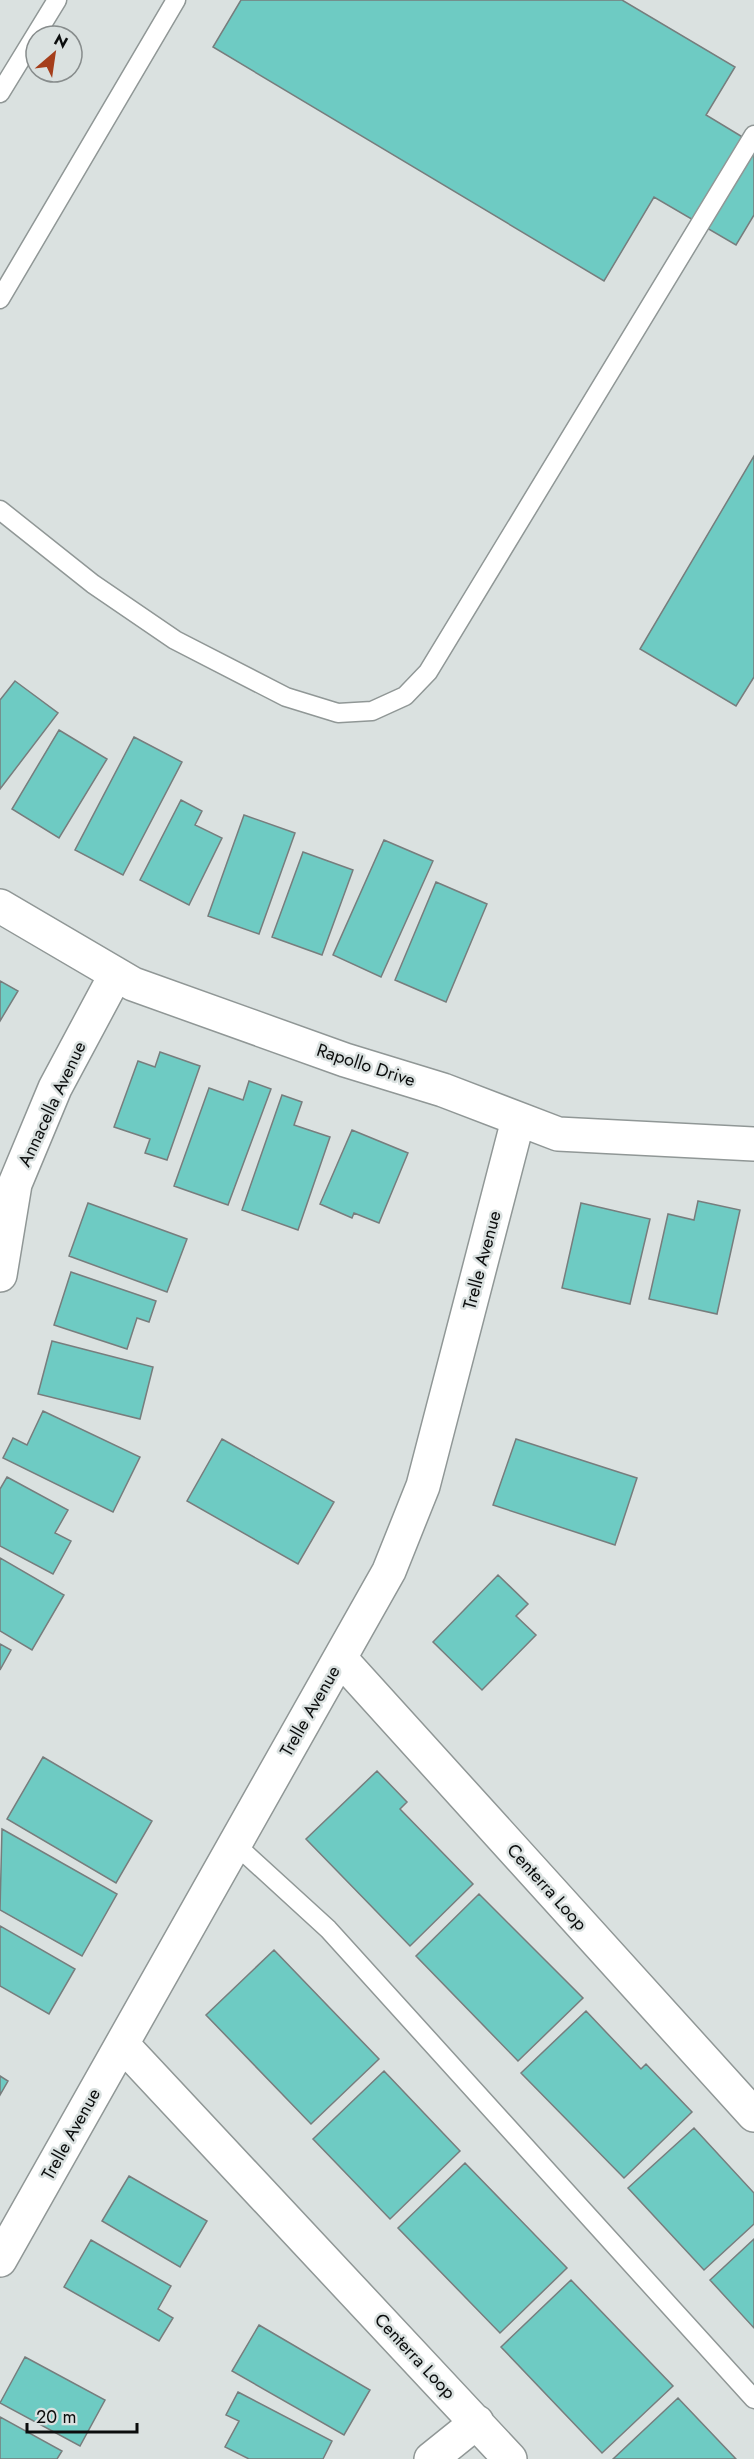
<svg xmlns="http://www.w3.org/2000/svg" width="754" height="2459" viewBox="0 0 754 2459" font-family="Jost,sans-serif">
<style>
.building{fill:#6ecbc3;stroke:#777d7d;stroke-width:1.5}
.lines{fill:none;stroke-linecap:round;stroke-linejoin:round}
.lane-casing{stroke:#909796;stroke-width:21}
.street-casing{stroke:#909796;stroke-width:36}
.lane{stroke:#fff;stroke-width:18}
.street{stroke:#fff;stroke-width:33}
.labels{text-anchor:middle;stroke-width:5;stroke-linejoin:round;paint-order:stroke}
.street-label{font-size:18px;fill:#0b0d0d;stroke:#dae1e0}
</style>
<rect width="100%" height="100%" fill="#dae1e0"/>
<path class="building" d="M241,0H622L735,67L706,115L754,144V215L736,245L654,197L604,281L213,47Z
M754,456V677L736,706L640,649Z
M15,681L58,713L0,789V700Z
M59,730L107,759L59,838L12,809Z
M134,737L182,762L123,875L75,850Z
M181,800L202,811L195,825L222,838L189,905L140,880Z
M244,815L295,833L259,934L208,916Z
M384,840L433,861L381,977L333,955Z
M303,852L353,870L322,955L272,937Z
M436,882L487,904L446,1002L395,980Z
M0,981L18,991L0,1021Z
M160,1052L200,1066L167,1160L145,1153L150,1139L114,1127L138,1061L155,1067Z
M249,1081L271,1089L228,1205L174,1186L209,1088L243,1100Z
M282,1095L302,1102L294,1125L330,1137L298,1230L242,1210Z
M352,1130L408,1153L379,1223L354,1213L352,1218L320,1204Z
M698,1201L740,1210L717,1314L649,1299L668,1214L694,1220Z
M88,1203L187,1239L167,1292L69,1256Z
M581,1203L650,1219L630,1304L562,1288Z
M71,1272L156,1301L149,1322L137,1318L127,1349L54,1325Z
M52,1341L153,1367L140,1419L38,1394Z
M43,1411L140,1457L113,1512L3,1458L13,1438L27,1445Z
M222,1439L334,1502L298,1564L187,1501Z
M516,1439L637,1478L615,1545L493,1505Z
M7,1477L68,1510L55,1533L71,1541L53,1574L0,1546V1489Z
M0,1558L64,1595L32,1650L0,1631Z
M498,1575L528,1604L516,1616L536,1635L482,1690L433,1642Z
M0,1644L11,1650L0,1670Z
M43,1757L152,1821L116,1883L7,1819Z
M377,1771L407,1802L400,1809L473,1884L410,1946L306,1839Z
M2,1829L117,1894L82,1956L0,1910Z
M479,1894L583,1998L518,2061L416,1956Z
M0,1926L75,1969L49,2014L0,1986Z
M274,1950L379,2059L311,2124L206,2015Z
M586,2011L641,2069L646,2064L692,2112L624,2178L521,2073Z
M384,2071L460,2151L390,2219L313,2139Z
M0,2076L8,2081L0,2095Z
M694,2128L754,2193V2224L704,2270L628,2188Z
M465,2163L567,2268L500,2333L398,2228Z
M129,2176L207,2221L180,2267L102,2221Z
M754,2239V2328L710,2280Z
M91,2240L171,2286L158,2309L173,2318L159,2341L64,2287Z
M571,2280L673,2386L602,2453L501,2347Z
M259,2325L370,2390L344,2435L232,2371Z
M25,2357L105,2400L80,2446L0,2403Z
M238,2392L332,2441L323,2459H249L225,2447L239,2421L226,2415Z
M678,2398L736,2459H613Z
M0,2417L62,2451L57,2459H0Z"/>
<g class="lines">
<defs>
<path id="lane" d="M0,93L57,0
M0,299L176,0
M0,510L93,584L175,640L286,697L338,713L372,711L405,696L428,672L754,135
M235,1844L328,1929L754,2399"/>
<path id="street" d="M0,906L133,984L345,1060L443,1090L558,1134L754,1144
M0,1275L15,1184L55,1088L116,974
M340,1658L754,2115
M122,2044L510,2459
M0,2260L389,1571L423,1486L518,1120
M431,2459L477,2422"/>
</defs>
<use href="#lane" class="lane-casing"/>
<use href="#street" class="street-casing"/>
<use href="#lane" class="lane"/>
<use href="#street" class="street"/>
</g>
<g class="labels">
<g class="street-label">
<text transform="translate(366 1065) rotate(18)" y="6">Rapollo Drive</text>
<text transform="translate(52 1104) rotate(-65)" y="6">Annacella Avenue</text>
<text transform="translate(482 1260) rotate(-75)" y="6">Trelle Avenue</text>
<text transform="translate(310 1711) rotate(-60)" y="6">Trelle Avenue</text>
<text transform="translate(547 1887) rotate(48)" y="6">Centerra Loop</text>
<text transform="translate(71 2134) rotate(-61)" y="6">Trelle Avenue</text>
<text transform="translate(415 2356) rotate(47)" y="6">Centerra Loop</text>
</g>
</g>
<g transform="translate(54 54) rotate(29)"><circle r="28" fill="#dae1e0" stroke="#878c8c" stroke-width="1.5"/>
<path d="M0-4.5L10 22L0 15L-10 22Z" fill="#a53e1b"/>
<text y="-9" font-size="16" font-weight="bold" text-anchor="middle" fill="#0b0d0d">N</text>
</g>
<path d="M27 2423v9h110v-9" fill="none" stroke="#0b0d0d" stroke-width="3"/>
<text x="36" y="2423" font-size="18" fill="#0b0d0d" stroke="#dae1e0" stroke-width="4.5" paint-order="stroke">20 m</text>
</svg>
